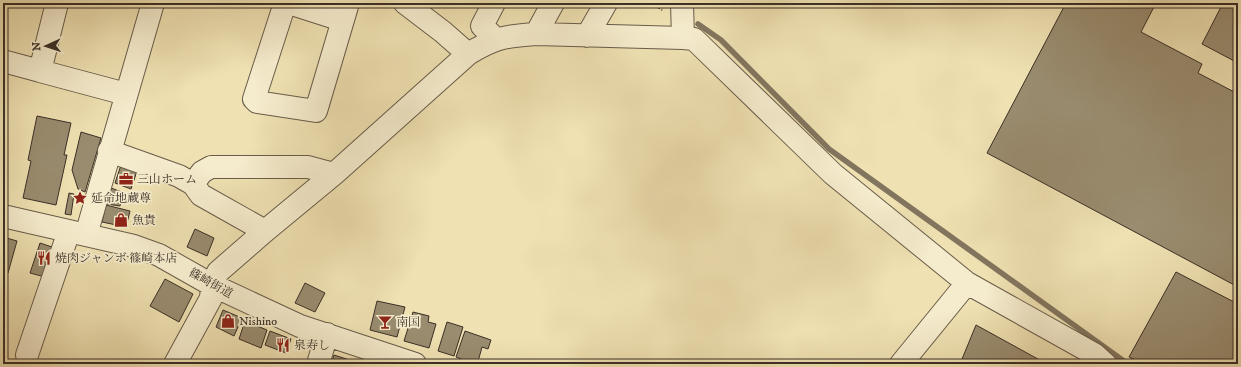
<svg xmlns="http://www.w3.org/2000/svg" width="1241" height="367" viewBox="0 0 1241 367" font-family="'IM FELL DW Pica','Noto Serif JP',serif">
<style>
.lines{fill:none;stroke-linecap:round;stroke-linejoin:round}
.stream{stroke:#82755e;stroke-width:5.5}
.building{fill:#998c6f;stroke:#3b2f27}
.minor-casing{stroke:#685c4a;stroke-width:24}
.path{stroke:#3b2f27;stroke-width:2.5;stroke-dasharray:3 2;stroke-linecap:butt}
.minor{stroke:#f5eccd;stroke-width:22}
.labels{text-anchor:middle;stroke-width:3.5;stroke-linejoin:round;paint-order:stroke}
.poi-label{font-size:12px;fill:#3b2f27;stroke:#f5eccd;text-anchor:start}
.street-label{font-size:12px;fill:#3b2f27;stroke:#f5eccd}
</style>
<rect width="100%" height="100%" fill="#efe1b2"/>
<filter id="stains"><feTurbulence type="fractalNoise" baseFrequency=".005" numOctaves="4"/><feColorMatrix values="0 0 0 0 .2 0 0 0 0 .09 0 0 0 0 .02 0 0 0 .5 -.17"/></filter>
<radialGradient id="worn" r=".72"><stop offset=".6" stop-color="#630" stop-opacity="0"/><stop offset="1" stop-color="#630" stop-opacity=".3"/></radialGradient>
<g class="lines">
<path class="stream" d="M698,24L721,40L829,149L1128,364"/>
</g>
<path class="building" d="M1066,3H1156L1141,32L1202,64L1198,73L1238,94V287L987,153Z
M1223,3H1238V63L1202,44Z
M37,116L71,123L64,155H67L56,205L23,198L31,161L28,160Z
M81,132L101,138L85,192L78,189L72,170Z
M121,165L137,171L131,189L115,183Z
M111,188L135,197L133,204L122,200L120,206L107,204Z
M69,193L74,194L71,215L65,214Z
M106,205L130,211L126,227L102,222Z
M195,229L214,238L207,256L187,247Z
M3,237L17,241L8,273L3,271Z
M40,243L52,247L45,277L30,273Z
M1176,272L1238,304V364H1144L1129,357Z
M165,279L193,294L179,322L150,306Z
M305,283L325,293L315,312L295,303Z
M377,301L405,307L397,337L370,330Z
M223,310L242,318L234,336L216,327Z
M413,312L429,316L428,322L436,324L429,348L404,341Z
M245,321L267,330L261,348L239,339Z
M447,322L463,327L454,356L438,351Z
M976,325L1047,364H960Z
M270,331L291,339L286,353L265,345Z
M465,331L491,340L488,349L482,347L479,358L474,364L456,357Z
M334,355L362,364H331Z"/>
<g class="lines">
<defs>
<path id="minor" d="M57,3L40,71L126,94
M285,3L254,99L257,102L316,111L348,3
M289,3L342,20
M405,3L443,32L468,54
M494,3L482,26L496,39
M682,3L683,38L694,39L833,174L967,283L1094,354L1105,364
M536,34L553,3
M587,36L606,3
M3,61L40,71
M109,151L179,176L193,184L201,195L265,231
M193,184L202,172L211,167H308L334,174
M3,216L134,246L159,255L212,285L300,326L415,364
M86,235L153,3
M27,355L69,231
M175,364L211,298L212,285L218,272L265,231L334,174L468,54C494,38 505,36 536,34L683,38
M318,364L327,334
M901,364L967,283"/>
</defs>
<use href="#minor" class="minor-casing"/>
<path class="path" d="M654,3L662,10"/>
<use href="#minor" class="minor"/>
</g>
<defs>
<symbol id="office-bare" viewBox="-9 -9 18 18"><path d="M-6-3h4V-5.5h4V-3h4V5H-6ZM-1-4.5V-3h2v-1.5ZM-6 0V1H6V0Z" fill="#8f2418" stroke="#f5eccd" stroke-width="2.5" paint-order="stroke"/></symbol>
<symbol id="sight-bare" viewBox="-9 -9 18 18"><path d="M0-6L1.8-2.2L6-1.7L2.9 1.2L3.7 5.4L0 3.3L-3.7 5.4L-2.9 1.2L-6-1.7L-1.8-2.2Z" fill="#8f2418" stroke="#f5eccd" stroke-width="2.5" paint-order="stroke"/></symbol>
<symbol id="shop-bare" viewBox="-9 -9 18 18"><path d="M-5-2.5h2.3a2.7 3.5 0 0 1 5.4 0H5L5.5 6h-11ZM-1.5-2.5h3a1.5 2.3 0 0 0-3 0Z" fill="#8f2418" stroke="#f5eccd" stroke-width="2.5" paint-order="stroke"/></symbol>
<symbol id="restaurant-bare" viewBox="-9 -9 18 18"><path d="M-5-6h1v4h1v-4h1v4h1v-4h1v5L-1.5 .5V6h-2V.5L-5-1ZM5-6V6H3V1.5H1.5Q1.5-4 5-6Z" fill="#8f2418" stroke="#f5eccd" stroke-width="2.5" paint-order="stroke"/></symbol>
<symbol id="bar-bare" viewBox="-9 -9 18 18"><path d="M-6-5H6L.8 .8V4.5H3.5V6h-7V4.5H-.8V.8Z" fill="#8f2418" stroke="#f5eccd" stroke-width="2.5" paint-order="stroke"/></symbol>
</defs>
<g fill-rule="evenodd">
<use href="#office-bare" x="116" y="169" width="20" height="20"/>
<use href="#sight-bare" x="70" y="188" width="20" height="20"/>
<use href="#shop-bare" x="111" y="210" width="20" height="20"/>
<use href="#restaurant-bare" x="34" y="248" width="20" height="20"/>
<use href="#shop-bare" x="218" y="311" width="20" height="20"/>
<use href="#bar-bare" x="375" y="312" width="20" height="20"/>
<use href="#restaurant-bare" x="273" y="335" width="20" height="20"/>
</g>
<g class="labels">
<g class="poi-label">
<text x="137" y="183">三山ホーム</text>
<text x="91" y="202">延命地蔵尊</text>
<text x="132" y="224">魚貴</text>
<text x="55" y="262">焼肉ジャンボ 篠崎本店</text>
<text x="239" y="325">Nishino</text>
<text x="396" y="326">南国</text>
<text x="294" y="349">泉寿し</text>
</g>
<g class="street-label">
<text transform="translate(211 283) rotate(29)" y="4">篠崎街道</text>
</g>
</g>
<rect width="1241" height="367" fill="none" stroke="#efe1b2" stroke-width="16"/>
<rect x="4" y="4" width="1233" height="359" fill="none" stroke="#3b2f27" stroke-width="2"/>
<rect x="8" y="8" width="1225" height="351" fill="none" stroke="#3b2f27"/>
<g transform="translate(46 46) rotate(267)" stroke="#f5eccd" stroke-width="3" paint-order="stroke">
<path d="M0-3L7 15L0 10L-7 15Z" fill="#3b2f27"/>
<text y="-6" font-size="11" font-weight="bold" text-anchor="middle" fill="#3b2f27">N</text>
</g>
<rect width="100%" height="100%" filter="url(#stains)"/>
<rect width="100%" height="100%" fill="url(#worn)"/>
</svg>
